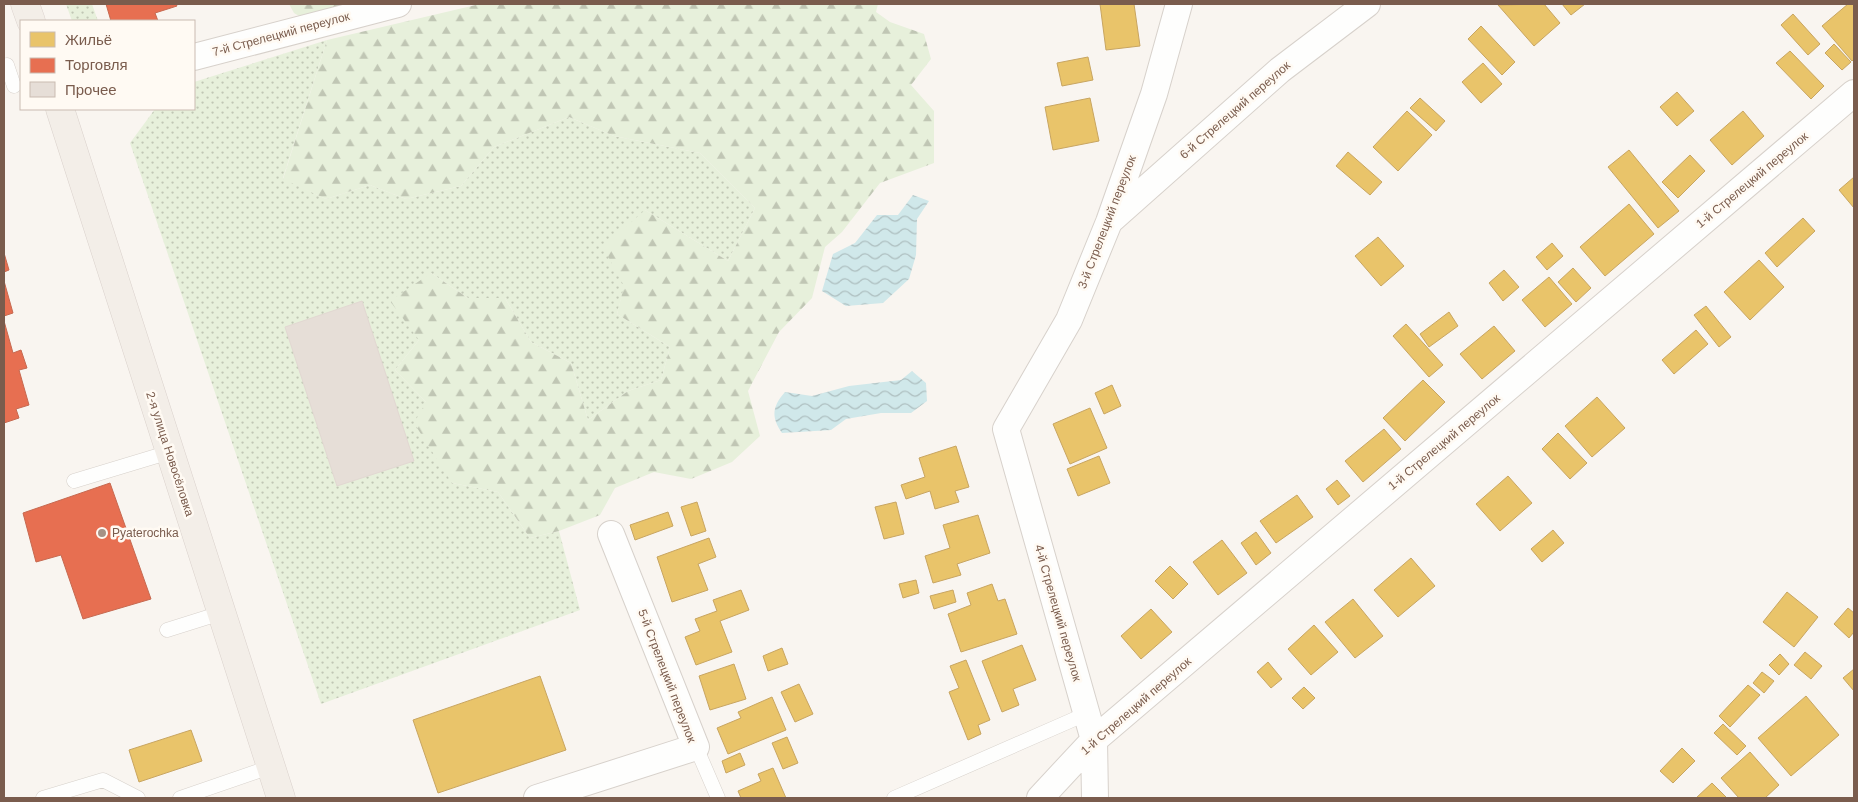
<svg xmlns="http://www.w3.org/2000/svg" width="1858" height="802" viewBox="0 0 1858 802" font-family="Arial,sans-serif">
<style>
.green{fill:url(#green-dots)}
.forest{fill:url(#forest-firs)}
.water{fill:url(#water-waves)}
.homes{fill:#e9c46a;stroke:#c8a561}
.shops{fill:#e76f51;stroke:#c66950}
.building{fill:#e6ded7;stroke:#e2d8d2}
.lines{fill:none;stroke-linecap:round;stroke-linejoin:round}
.lane-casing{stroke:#d7d1cb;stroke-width:15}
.street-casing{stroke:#d7d1cb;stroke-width:28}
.primary-casing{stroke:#dad1cc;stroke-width:29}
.lane{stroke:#fefefd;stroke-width:14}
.street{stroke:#fefefd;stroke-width:26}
.primary{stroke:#f3eee8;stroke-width:28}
.poi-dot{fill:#a69286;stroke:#fffaf3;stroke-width:2}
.labels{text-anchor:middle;stroke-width:5;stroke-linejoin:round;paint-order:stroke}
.street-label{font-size:12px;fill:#7a5c4d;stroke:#fffaf3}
.poi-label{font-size:12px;fill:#7a5c4d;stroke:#fffaf3;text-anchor:start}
</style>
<defs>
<pattern id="green-dots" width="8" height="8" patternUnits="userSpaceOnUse" patternTransform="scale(1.25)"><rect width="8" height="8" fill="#e7f0db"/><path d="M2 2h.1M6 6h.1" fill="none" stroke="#c0c6b4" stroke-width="1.8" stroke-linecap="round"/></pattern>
<pattern id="forest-firs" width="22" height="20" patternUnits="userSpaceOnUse" patternTransform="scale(1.25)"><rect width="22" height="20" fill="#e7f0db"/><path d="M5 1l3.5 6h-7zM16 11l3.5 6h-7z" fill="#c0c6b4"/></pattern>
<pattern id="water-waves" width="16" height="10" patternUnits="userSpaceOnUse" patternTransform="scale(1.25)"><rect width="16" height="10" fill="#d0e8ea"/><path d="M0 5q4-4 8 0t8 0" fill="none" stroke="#aebfc0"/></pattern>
</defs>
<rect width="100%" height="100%" fill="#f9f5f0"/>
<path class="green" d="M66,4H92L98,21H72Z
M327,40L283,178L326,199L370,185L406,199L461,186L494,147L569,117L614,136L700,153L755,208L728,261L645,210L617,314L670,347L661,380L628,391L588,420L571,363L531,342L505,298H468L431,273L419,340L395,370L426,402L452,483L498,492L530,538L559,531L580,610L321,704L130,143L155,109H194V82Z"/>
<path class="forest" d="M289,4H377L313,24L294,13Z
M480,4H878L876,12L890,22L924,34L931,59L911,85L934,111V163L880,183L842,232L825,247L812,298L779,332L748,391L760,436L732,462L691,479L654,472L615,488L600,515L559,531L530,538L498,492L452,483L414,423L426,402L395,370L419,340L390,301L431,273L468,298H505L531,342L571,363L588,420L628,391L661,380L670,347L617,314L624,286L603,247L645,210L728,261L755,208L700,153L614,136L569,117L494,147L461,186L406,199L370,185L326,199L283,179L327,40Z"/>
<path class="water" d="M913,195L929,201L917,219L916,255L909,279L883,303L846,306L822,291L833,254L855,243L877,215H898Z
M912,371L926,383L927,401L911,413H881L846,419L831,430L782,433C771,417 772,407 785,392L812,396L849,386L901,380Z"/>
<path class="homes" d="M1100,4H1134L1140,46L1106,50Z
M1544,4L1560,23L1534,46L1498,5Z
M1562,4H1585L1571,15Z
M1848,4H1854V59L1852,61L1822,26Z
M1793,14L1820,44L1808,55L1781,25Z
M1481,26L1515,62L1502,75L1468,39Z
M1834,44L1851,62L1842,70L1825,53Z
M1790,51L1824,86L1811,99L1776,63Z
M1088,57L1093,80L1062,86L1057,63Z
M1483,63L1502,84L1481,103L1462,82Z
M1677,92L1694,111L1677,126L1660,107Z
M1090,98L1099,141L1053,150L1045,107Z
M1420,98L1445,121L1436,131L1410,108Z
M1407,111L1432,135L1398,171L1373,147Z
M1743,111L1764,136L1732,165L1710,140Z
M1629,150L1679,211L1658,228L1608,167Z
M1348,152L1382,182L1370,195L1336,166Z
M1690,155L1705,171L1678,198L1662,182Z
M1854,177V208L1839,190Z
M1629,204L1654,234L1605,276L1580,247Z
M1803,218L1815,231L1777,267L1765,253Z
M1378,237L1404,266L1381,286L1355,256Z
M1552,243L1563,256L1547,270L1536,257Z
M1759,260L1784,287L1750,320L1724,292Z
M1573,268L1591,288L1576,302L1558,282Z
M1504,270L1519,287L1503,301L1489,283Z
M1549,277L1572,304L1545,327L1522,300Z
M1706,306L1731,337L1719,347L1694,315Z
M1449,312L1458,326L1429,347L1420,334Z
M1406,324L1443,365L1429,377L1393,336Z
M1494,326L1515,351L1482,379L1460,354Z
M1696,330L1708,344L1674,374L1662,360Z
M1423,380L1445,402L1405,441L1383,418Z
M1112,385L1121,406L1104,414L1095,393Z
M1597,397L1625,428L1592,457L1565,426Z
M1090,408L1107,448L1070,464L1053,424Z
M1384,429L1401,449L1363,482L1345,461Z
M1558,433L1587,463L1570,479L1542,449Z
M956,446L969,487L955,491L959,502L935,509L930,491L906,499L901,485L925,477L919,458Z
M1099,456L1110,483L1078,496L1067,469Z
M1508,476L1532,503L1500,531L1476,504Z
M1337,480L1350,496L1338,505L1326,489Z
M1297,495L1313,517L1276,543L1260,521Z
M697,502L706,531L691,536L681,507Z
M896,502L904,534L884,539L875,507Z
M668,512L673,526L635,540L630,525Z
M978,515L990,553L957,564L961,575L933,583L925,556L950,548L943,525Z
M1553,530L1564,543L1542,562L1531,549Z
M1256,532L1271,553L1256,565L1241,543Z
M709,538L716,557L698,564L708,590L672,602L657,557Z
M1222,540L1247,573L1218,595L1193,562Z
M1411,558L1435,586L1398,617L1374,590Z
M1170,566L1188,584L1173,599L1155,581Z
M916,580L919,593L903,598L899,584Z
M992,584L998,601L1005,599L1017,634L961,652L948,614L971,605L967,593Z
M741,590L749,610L720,621L732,652L696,665L685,637L700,631L695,619L717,611L713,600Z
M953,590L956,602L934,609L930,596Z
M1787,592L1818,617L1794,647L1763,622Z
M1353,599L1383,636L1355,658L1325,622Z
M1848,608L1854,613V632L1849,638L1834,624Z
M1151,609L1172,632L1141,659L1121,636Z
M1314,625L1338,652L1311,675L1288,649Z
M1022,645L1036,680L1013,689L1019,705L1002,712L982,661Z
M782,648L788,664L768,671L763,656Z
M1805,652L1822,666L1811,679L1794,665Z
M1780,654L1789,664L1779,675L1769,665Z
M966,660L990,720L978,725L981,734L968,740L949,692L959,688L950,666Z
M1268,662L1282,679L1271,688L1257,672Z
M734,664L746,699L710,710L699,676Z
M1854,669V691L1843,678Z
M1762,672L1774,681L1764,693L1753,683Z
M540,676L566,750L438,793L413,720Z
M799,684L813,714L795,722L781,692Z
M1748,685L1760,695L1730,727L1719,716Z
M1304,687L1315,698L1303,709L1292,698Z
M1806,696L1839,735L1791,776L1758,738Z
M772,697L786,730L728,754L717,728L741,718L738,712Z
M1723,724L1746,746L1737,755L1714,733Z
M191,730L202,761L139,782L129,750Z
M787,737L798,763L783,769L772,743Z
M1682,748L1695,761L1673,783L1660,771Z
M1750,752L1779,785L1765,798H1739L1721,778Z
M740,753L745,765L726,773L722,761Z
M773,768L786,798H741L738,791L761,781L758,774Z
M1712,783L1727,798H1696Z"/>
<path class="shops" d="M106,4H176L177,6L155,13L158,21H111Z
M4,253L9,270L4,272Z
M4,281L13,313L4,316Z
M4,321L13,353L21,350L27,368L19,370L29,405L16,409L19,418L4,423Z
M110,483L151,599L83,619L61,555L36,562L23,513Z"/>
<path class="building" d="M362,301L414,461L337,486L285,327Z"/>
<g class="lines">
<defs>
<path id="lane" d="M7,65L14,86
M74,481L170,452
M167,630L221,613
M696,747L718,798
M43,798L103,780L138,798
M180,798L270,767
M894,798L1086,714"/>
<path id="street" d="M194,57L398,4
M1112,219L1280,70L1367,4
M537,798L696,747L611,534
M1040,798L1094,740L1854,93
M1095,798L1094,740L1006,429L1069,320L1109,222L1154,94L1179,4"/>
<path id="primary" d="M25,4L31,21
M60,109L281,798"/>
</defs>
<use href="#lane" class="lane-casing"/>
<use href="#street" class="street-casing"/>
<use href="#primary" class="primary-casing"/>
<use href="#lane" class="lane"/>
<use href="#street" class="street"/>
<use href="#primary" class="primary"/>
</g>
<circle class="poi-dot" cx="102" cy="533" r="5"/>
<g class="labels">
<g class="street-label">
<text transform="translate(281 34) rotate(-15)" y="4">7-й Стрелецкий переулок</text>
<text transform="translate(1235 110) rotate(-41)" y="4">6-й Стрелецкий переулок</text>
<text transform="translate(1752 180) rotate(-40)" y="4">1-й Стрелецкий переулок</text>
<text transform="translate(1107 222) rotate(-69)" y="4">3-й Стрелецкий переулок</text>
<text transform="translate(1444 442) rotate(-40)" y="4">1-й Стрелецкий переулок</text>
<text transform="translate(170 454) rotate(72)" y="4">2-я улица Новосёловка</text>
<text transform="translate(1058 613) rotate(74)" y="4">4-й Стрелецкий переулок</text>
<text transform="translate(667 676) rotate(69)" y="4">5-й Стрелецкий переулок</text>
<text transform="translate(1136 706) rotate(-41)" y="4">1-й Стрелецкий переулок</text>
</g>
<g class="poi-label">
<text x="112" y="537">Pyaterochka</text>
</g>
</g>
<rect width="1858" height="802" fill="none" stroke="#7a5c4d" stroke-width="10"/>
<rect x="20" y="20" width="175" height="90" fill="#fffaf3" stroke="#cabbb1"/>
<rect x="30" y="32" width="25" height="15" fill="#e9c46a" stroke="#cabbb1"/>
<text x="65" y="45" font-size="15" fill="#7a5c4d">Жильё</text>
<rect x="30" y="58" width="25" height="15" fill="#e76f51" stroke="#cabbb1"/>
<text x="65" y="70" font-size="15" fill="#7a5c4d">Торговля</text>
<rect x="30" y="82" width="25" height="15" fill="#e6ded7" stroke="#cabbb1"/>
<text x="65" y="95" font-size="15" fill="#7a5c4d">Прочее</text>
</svg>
